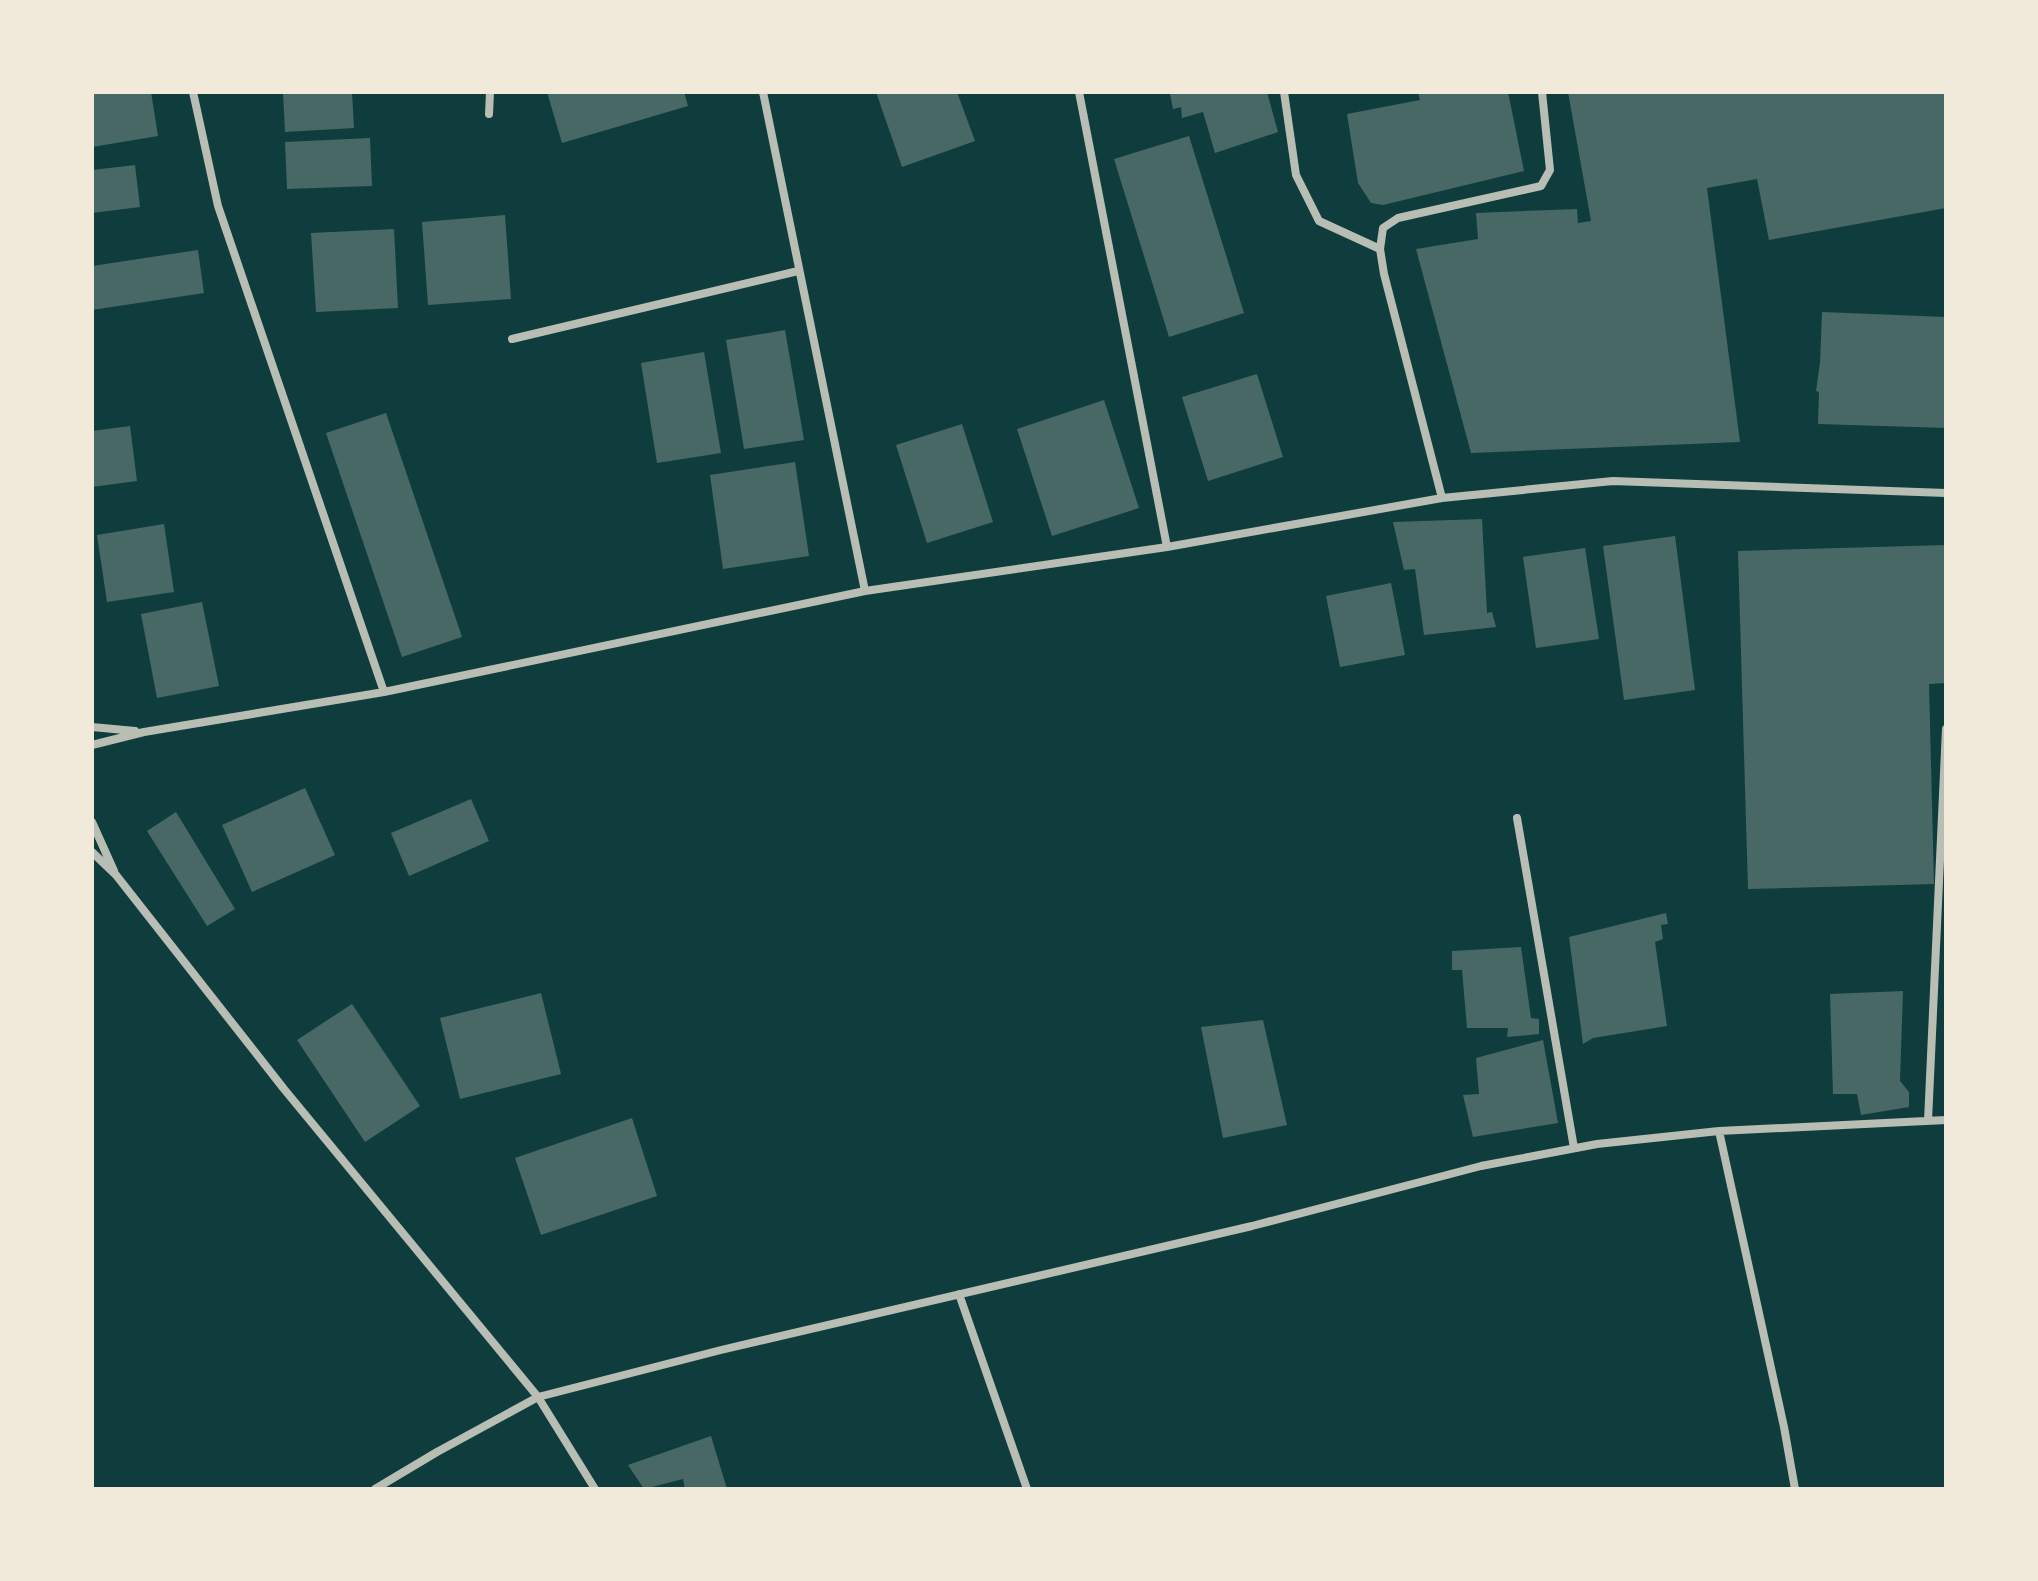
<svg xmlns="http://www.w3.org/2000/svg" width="2038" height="1581" viewBox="0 0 2038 1581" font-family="'Noto Serif',serif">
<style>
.building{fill:#486865}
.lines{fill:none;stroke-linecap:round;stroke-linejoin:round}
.minor{stroke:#b8beb3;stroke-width:8}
</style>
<rect width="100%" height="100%" fill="#0f3d3e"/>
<path class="building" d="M92,92H151L158,136L92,147Z
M283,92H352L354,128L285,132Z
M547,92H684L688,106L562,143Z
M876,92H957L975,141L902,167Z
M1176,92H1267L1278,132L1215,153L1203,112L1182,118L1181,107L1173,109L1170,94Z
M1418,92H1508L1524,171L1383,205L1371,203L1358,183L1347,114L1420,100Z
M1568,92H1946V208L1769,240L1757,179L1707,188L1740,442L1471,453L1416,249L1478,239L1476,213L1577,209L1578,223L1591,221Z
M1189,136L1244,313L1169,337L1114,159Z
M370,138L372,186L287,189L285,142Z
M135,165L140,207L92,213V170Z
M505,215L511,299L428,305L422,222Z
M394,229L398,308L316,312L311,233Z
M198,250L204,293L92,310V266Z
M1822,312L1946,317V428L1818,424L1819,392L1816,391L1820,363Z
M785,330L804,440L744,449L726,340Z
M704,352L721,453L657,463L641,363Z
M1257,374L1283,457L1208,481L1182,397Z
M1104,400L1139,508L1052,536L1017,429Z
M386,413L462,637L402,657L326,433Z
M962,424L993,522L927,543L896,445Z
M130,426L137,481L92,487V431Z
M795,462L809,556L723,569L710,475Z
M1482,519L1487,613L1492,612L1496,627L1424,635L1415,569L1404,570L1393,522Z
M164,524L174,592L107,602L97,535Z
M1675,536L1695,690L1624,700L1603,546Z
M1946,545V683L1929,684L1934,884L1748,889L1738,551Z
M1585,548L1599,639L1536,648L1523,557Z
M1391,583L1405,655L1340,667L1326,596Z
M202,602L219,686L157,698L141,614Z
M305,788L335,855L252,892L222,825Z
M471,799L489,841L409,876L391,833Z
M176,812L235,909L207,926L147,831Z
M1666,913L1668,924L1661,925L1663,939L1655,942L1667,1026L1593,1038L1583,1044L1569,937Z
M1521,947L1531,1018L1539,1019V1034L1507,1037L1508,1028H1467L1462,970H1452V951Z
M1903,991L1900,1081L1909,1092V1107L1861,1115L1857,1094H1833L1830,994Z
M541,993L561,1074L460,1099L440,1018Z
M352,1004L420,1106L365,1142L297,1040Z
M1263,1020L1287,1125L1223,1138L1201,1027Z
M1543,1040L1558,1123L1473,1137L1463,1095L1479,1094L1476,1058Z
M632,1118L657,1196L541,1235L515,1158Z
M711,1436L727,1489H685L683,1479L644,1489L628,1465Z"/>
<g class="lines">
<path class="minor" d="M193,92L218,206L384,692
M763,92L865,591
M1079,92L1167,547
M1284,92L1296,175L1319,221L1380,249
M489,114L490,92
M512,339L798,271
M1442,498L1384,274L1380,249L1383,228L1398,218L1541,186L1550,170L1542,92
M92,727L135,731
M92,745L144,732L384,692L865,591L1167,547L1442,498L1613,481L1946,493
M1517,818L1574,1148
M92,822L114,871
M92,852L116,875L284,1089L538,1397L595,1489
M1928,1121L1946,729
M1719,1131L1784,1427L1795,1489
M959,1294L1027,1489
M375,1489L437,1452L538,1397L721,1350L1252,1226L1481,1166L1597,1144L1719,1131L1946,1120"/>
</g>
<rect width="2038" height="1581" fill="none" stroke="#f1e9da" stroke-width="188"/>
</svg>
